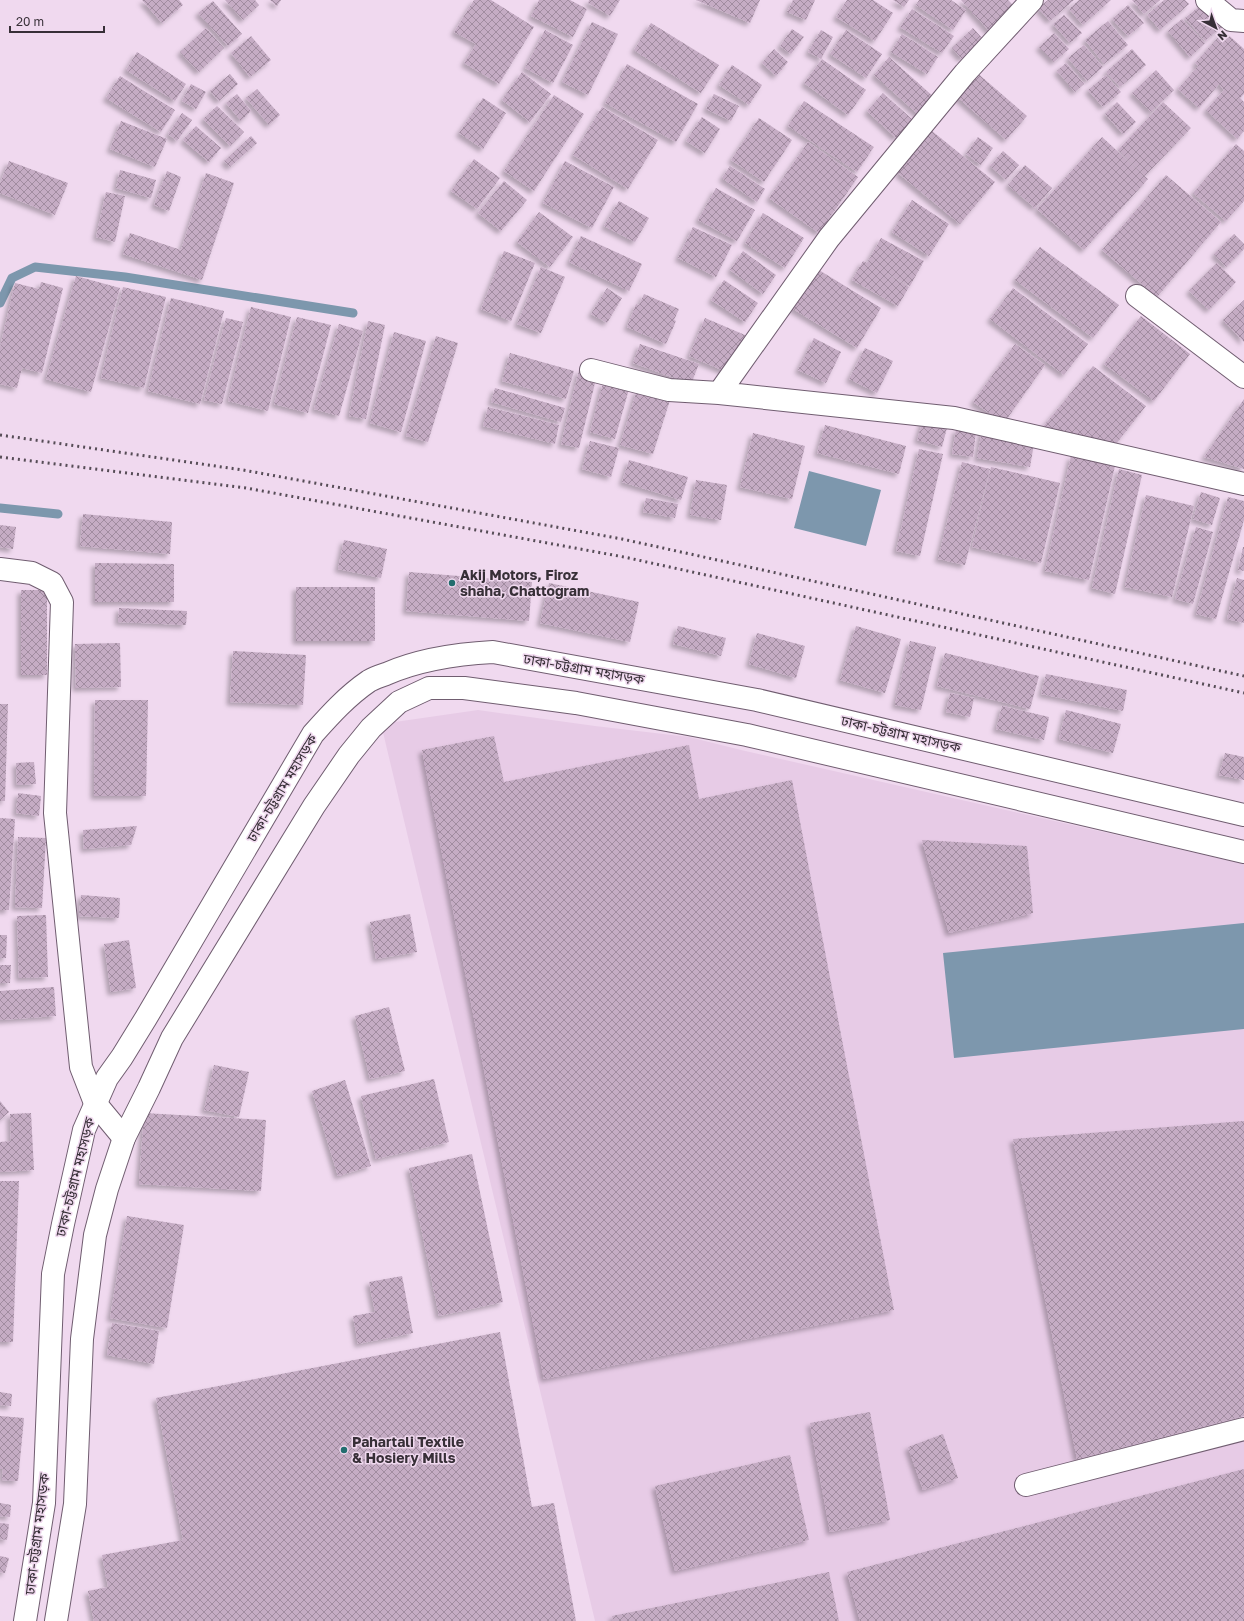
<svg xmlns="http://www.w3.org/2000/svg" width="1244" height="1621" viewBox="0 0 1244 1621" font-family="'Golos Text','Noto Sans Bengali',sans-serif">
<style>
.built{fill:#e7cbe6}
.water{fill:#7d97ad}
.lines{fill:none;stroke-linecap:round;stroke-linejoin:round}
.stream{stroke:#7d97ad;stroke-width:9}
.building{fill:url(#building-cross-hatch);filter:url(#shadow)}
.minor-casing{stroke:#705d70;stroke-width:24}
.highway-casing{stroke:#705d70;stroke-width:24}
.minor{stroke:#fff;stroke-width:22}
.highway{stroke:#fff;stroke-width:22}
.rail{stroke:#564c56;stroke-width:3;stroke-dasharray:2 4;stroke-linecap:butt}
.poi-dot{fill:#216d6e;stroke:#f0d9ef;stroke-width:1.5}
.labels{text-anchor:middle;stroke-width:3;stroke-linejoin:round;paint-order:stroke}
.poi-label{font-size:14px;font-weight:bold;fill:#372f37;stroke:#f0d9ef;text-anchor:start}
.street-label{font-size:14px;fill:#372f37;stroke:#f0d9ef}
</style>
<defs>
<pattern id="building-cross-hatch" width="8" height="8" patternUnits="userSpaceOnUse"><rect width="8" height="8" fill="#c5acc4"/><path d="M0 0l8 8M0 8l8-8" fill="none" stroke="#a18ca0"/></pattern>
<filter id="shadow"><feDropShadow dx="-3.5" dy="3.5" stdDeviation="2" flood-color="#0004"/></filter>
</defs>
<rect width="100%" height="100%" fill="#f0d9ef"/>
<path class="built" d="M478,710L595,726L689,737L741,750L1244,864V1621H595L381,724Z"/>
<path class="water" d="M809,471L881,490L866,546L794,528Z
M1244,923V1029L954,1058L943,953Z"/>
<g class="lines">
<path class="stream" d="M0,303L12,278L35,267L125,277L353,313
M0,508L58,514"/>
</g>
<path class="building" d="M142,0H179L183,5L162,23Z
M225,0H255L259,5L243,20Z
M270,0H281L277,6Z
M474,0H491L534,27L499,84L464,63L476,44L454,32Z
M539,0H570L587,9L573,37L531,16Z
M589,0H620L610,16L588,3Z
M696,0H760L750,23Z
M793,0H815L806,20L787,12Z
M847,0H873L893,13L875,41L836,17Z
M893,0H909L904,7Z
M919,0H951L966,10L953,30L916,5Z
M961,0H1008L1018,11L992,34Z
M1048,0H1074L1050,21L1038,8Z
M1079,0H1111L1083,25L1069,9Z
M1132,0H1160L1144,14Z
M1164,0H1185L1189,4L1160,30L1147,15Z
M213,1L242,34L228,46L198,13Z
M1205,2L1225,24L1205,41L1185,18Z
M1128,5L1144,23L1128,36L1112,19Z
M912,9L954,36L942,53L900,27Z
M1064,15L1082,33L1070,43L1053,24Z
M1182,19L1205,43L1190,57L1168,31Z
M1108,21L1128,45L1104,64L1085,40Z
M592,22L618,34L588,95L562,82Z
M651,23L719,65L701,93L634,50Z
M206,28L224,48L199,72L180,52Z
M973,28L983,39L962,59L952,48Z
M792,29L804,37L791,54L780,46Z
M545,30L573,45L553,83L525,68Z
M821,30L833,37L821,59L808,52Z
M846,30L882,54L866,78L830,54Z
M1224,31L1244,49V94L1240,98L1244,102V131L1237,139L1206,110L1224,90L1219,84L1199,108L1178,89L1198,66L1195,63Z
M1054,33L1069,49L1054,62L1039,47Z
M902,34L938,57L927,74L891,52Z
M251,36L271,60L250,77L231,53Z
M1084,45L1103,67L1087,81L1068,58Z
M774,49L788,62L776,76L762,63Z
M1132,49L1146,65L1120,87L1106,72Z
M137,52L186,84L175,101L126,70Z
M889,57L935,98L920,116L874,75Z
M822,59L866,90L848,115L804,83Z
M1066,63L1084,84L1075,92L1057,71Z
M627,64L698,104L676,142L605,103Z
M732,65L762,85L749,105L719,85Z
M1156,70L1174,90L1151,112L1132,93Z
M975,71L1027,116L1006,140L954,94Z
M522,72L551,94L530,122L502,100Z
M230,74L238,84L219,101L210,91Z
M1106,75L1121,92L1103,107L1088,90Z
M120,76L175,110L161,132L106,98Z
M191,84L206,92L196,109L182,101Z
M257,89L280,115L269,125L246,98Z
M883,93L913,120L896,138L867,111Z
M237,94L251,111L241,121L226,103Z
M714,94L739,106L731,121L706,109Z
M554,95L584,114L534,191L504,171Z
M483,98L506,113L483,149L459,133Z
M804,101L874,147L857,172L788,126Z
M1117,102L1136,122L1123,134L1105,114Z
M1163,102L1191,128L1145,176L1118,150Z
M217,106L244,132L230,146L203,119Z
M602,107L658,140L628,189L573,155Z
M182,113L192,120L177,141L168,134Z
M702,117L720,129L705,153L686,141Z
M759,118L792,140L764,182L731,160Z
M121,121L167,139L155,167L110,149Z
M196,126L221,148L209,162L183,140Z
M932,131L995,182L960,224L898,173Z
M251,136L257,143L230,167L224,161Z
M978,137L993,148L981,165L966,154Z
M1102,137L1148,179L1084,250L1037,209Z
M808,142L858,177L819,233L769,198Z
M1236,144L1244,151V201L1226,221L1193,193Z
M1003,151L1019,165L1006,180L990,166Z
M474,159L500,178L477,209L451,191Z
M9,161L68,183L55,215L0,193V183Z
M565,161L614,187L592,228L543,203Z
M1025,165L1052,188L1035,208L1008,185Z
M730,166L765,189L757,202L722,178Z
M120,170L156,180L151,198L116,188Z
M167,171L181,177L169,211L154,205Z
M206,173L234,183L202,280L123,254L130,233L181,250Z
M1166,175L1221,222L1157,297L1102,250Z
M504,181L527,200L501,231L478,213Z
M716,188L755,210L737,241L698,220Z
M106,192L125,196L115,242L96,237Z
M912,200L949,224L929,256L892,232Z
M619,201L649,218L635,242L604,226Z
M539,212L573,237L550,267L517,242Z
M763,213L804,238L785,268L745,243Z
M693,227L732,245L716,277L678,258Z
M1234,234L1244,244V249L1226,267L1214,254Z
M581,236L642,264L629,291L569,262Z
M881,238L924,261L910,286L883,271L909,287L898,306L852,280L863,261L867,263Z
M1040,247L1119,305L1093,338L1015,280Z
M504,251L535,263L511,321L481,309Z
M743,251L776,275L763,294L730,270Z
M1217,263L1236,282L1209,310L1189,291Z
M541,267L565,277L541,333L517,324Z
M814,267L881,308L857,348L790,307Z
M76,276L120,288L91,392L46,379Z
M724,280L758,303L745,322L711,300Z
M41,282L63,288L42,373L22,368L17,388L0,384V347L15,283L39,289Z
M123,287L166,297L144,388L101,378Z
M607,288L622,298L607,323L591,314Z
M1013,288L1088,344L1064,375L990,319Z
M644,294L679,309L674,320L676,321L666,344L627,327L636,304L639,305Z
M171,298L224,311L200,404L148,391Z
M1244,300V342L1223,320Z
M251,307L291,317L268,411L228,401Z
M1141,316L1190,354L1154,401L1104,364Z
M297,317L331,325L308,413L274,404Z
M226,318L243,322L222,404L204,400Z
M705,318L745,335L729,373L689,356Z
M368,321L385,325L366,419L349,416Z
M339,324L363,331L339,416L314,409Z
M394,332L426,341L401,432L370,423Z
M436,336L458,343L428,442L406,436Z
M814,338L841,352L826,383L798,370Z
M640,344L699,364L691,384L633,363Z
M1015,344L1045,365L1004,423L973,402Z
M865,348L893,361L877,393L849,379Z
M510,353L574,371L566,399L502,381Z
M1093,366L1146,406L1116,444L1042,428Z
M579,370L597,375L579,448L561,444Z
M603,383L629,389L615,439L590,432Z
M495,388L565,408L561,422L491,402Z
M637,390L670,400L653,454L620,445Z
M1244,399V469L1204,457Z
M488,407L559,425L555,444L483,426Z
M924,417L948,424L942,447L917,440Z
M825,425L906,446L899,474L817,453Z
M956,429L976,432L973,457L952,454Z
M982,430L1035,438L1030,467L977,458Z
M753,433L805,446L792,499L740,487Z
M590,441L619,448L611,477L582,469Z
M919,449L943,454L920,556L896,551Z
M1071,456L1115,466L1089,580L1045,571Z
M629,460L688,477L681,500L622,482Z
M962,462L990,469L965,565L938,559Z
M991,467L1060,483L1041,563L972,547Z
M1119,469L1142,475L1115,594L1092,588Z
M696,480L727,485L721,520L690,515Z
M1201,492L1220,498L1212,525L1193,519Z
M1146,495L1194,506L1172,597L1125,587Z
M1228,497L1244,501V520L1216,619L1196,614Z
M646,498L678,504L675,518L643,512Z
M83,514L172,522L170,554L80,546Z
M0,525L16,527L13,549L0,547Z
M1196,527L1213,532L1193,604L1175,599Z
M344,540L387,549L381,578L338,569Z
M1243,547H1244V571L1238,570Z
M95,563L174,564V602H95Z
M409,572L532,582L529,621L406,611Z
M1237,578L1244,580V623L1227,619Z
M549,583L639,602L630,642L540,623Z
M296,587H375V641H296Z
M21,590H47V675H21Z
M119,608L187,611L186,625L118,622Z
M678,626L726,638L721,656L673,644Z
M856,626L901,639L885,693L840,680Z
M757,633L805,646L796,678L749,664Z
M910,641L936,647L921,710L895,705Z
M120,643L121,687L76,688L75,644Z
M233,651L306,655L303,705L230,702Z
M945,653L1039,676L1030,709L937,686Z
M1046,674L1127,690L1123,711L1041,694Z
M950,693L974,698L970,717L946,712Z
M95,700H148L146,796H94Z
M0,704H8L5,801H0Z
M1002,706L1049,717L1044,740L996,729Z
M1066,710L1121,724L1113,753L1059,739Z
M494,736L504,782L689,745L699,799L792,780L894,1310L544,1379L422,750Z
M1225,753L1244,757V780L1219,775Z
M34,762L36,784L17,785L16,763Z
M18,793L41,796L39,816L16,813Z
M0,818L15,819L9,910H0Z
M137,826L131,845L84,849L83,830Z
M18,837L46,838L42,908L15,907Z
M922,840L1027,846L1033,913L949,933Z
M81,895L120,898L119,918L79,916Z
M410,914L417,952L376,959L370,922Z
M46,915L48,977L19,978L17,916Z
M0,935H7L6,958H0Z
M129,940L136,988L111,992L104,944Z
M0,965H11L10,983H0Z
M54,987L56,1016L0,1020V991Z
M389,1007L405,1071L370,1079L355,1016Z
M214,1065L249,1072L239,1117L204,1110Z
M434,1079L449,1142L376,1159L361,1096Z
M345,1080L371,1166L338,1176L312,1091Z
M0,1101L9,1112L0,1120Z
M31,1113L34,1170L0,1172V1142L11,1141L10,1114Z
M144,1113L266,1120L261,1191L139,1184Z
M1244,1121V1416L1077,1459L1013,1139Z
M472,1154L503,1302L439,1316L409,1168Z
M0,1181H19L13,1342H0Z
M127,1216L184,1225L167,1328L110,1318Z
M402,1276L413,1333L358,1344L353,1316L375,1312L369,1282Z
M112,1323L159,1331L154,1364L107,1355Z
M500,1332L532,1507L554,1503L576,1621H94L88,1591L108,1587L102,1555L183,1540L156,1398Z
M0,1392L12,1394L11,1406L0,1405Z
M870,1412L890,1520L830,1532L810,1423Z
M0,1416L24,1418L18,1481L2,1480L3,1469H0Z
M943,1434L958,1478L923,1490L908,1447Z
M790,1455L809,1540L675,1571L655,1486Z
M1244,1469V1621H860L847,1572Z
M0,1503L11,1505L10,1517L0,1516Z
M0,1523L9,1524L7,1540L0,1539Z
M0,1556L9,1558L5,1573L0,1572Z
M829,1572L839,1621H613L612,1616Z"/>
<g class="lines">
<defs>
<path id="minor" d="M1207,0L1231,20L1244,21
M1137,296L1244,377
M591,370L669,390L719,393L954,418L1244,484
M719,393L829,238L965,73L1032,0
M0,569L32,573L52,583L62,602L55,813L81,1067L95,1103L124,1138
M1026,1485L1244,1429"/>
<path id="highway" d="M25,1621L44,1503L53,1274L63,1224L84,1130L107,1078L122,1057L146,1018L313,734C330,715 347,696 369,681C374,678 380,676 386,674C420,659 456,654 493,652L757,700L1244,815
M56,1621L75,1504L82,1339L95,1235L107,1189L124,1138L149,1088L172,1038L314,806L349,755L371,728L399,702L429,688H464L576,703L747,735L1244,852"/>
</defs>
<use href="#minor" class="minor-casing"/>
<use href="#highway" class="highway-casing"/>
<use href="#minor" class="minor"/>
<use href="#highway" class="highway"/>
<path class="rail" d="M0,435L243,470L622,539L1244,676
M0,457L246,488L624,557L1244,693"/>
</g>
<g class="poi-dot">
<circle cx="452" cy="583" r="4"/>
<circle cx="344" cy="1450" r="4"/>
</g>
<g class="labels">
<g class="poi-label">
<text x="460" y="580">Akij Motors, Firoz<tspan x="460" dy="16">shaha, Chattogram</tspan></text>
<text x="352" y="1447">Pahartali Textile<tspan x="352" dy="16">&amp; Hosiery Mills</tspan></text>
</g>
<g class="street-label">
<text transform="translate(584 669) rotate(10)" y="5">ঢাকা-চট্টগ্রাম মহাসড়ক</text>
<text transform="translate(901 734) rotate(13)" y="5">ঢাকা-চট্টগ্রাম মহাসড়ক</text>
<text transform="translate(282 788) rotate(-59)" y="5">ঢাকা-চট্টগ্রাম মহাসড়ক</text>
<text transform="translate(75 1177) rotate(-76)" y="5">ঢাকা-চট্টগ্রাম মহাসড়ক</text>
<text transform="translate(37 1534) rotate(-83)" y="5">ঢাকা-চট্টগ্রাম মহাসড়ক</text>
</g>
</g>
<g transform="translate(1216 28) rotate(139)" stroke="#f0d9ef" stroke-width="3" paint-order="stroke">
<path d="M0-3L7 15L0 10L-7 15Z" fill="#372f37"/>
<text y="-6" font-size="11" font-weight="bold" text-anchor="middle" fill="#372f37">N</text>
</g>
<path d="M10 26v6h94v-6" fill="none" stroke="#372f37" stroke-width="2"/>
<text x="16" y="26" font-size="12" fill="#372f37" stroke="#f0d9ef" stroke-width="3" paint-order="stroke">20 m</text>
</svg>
